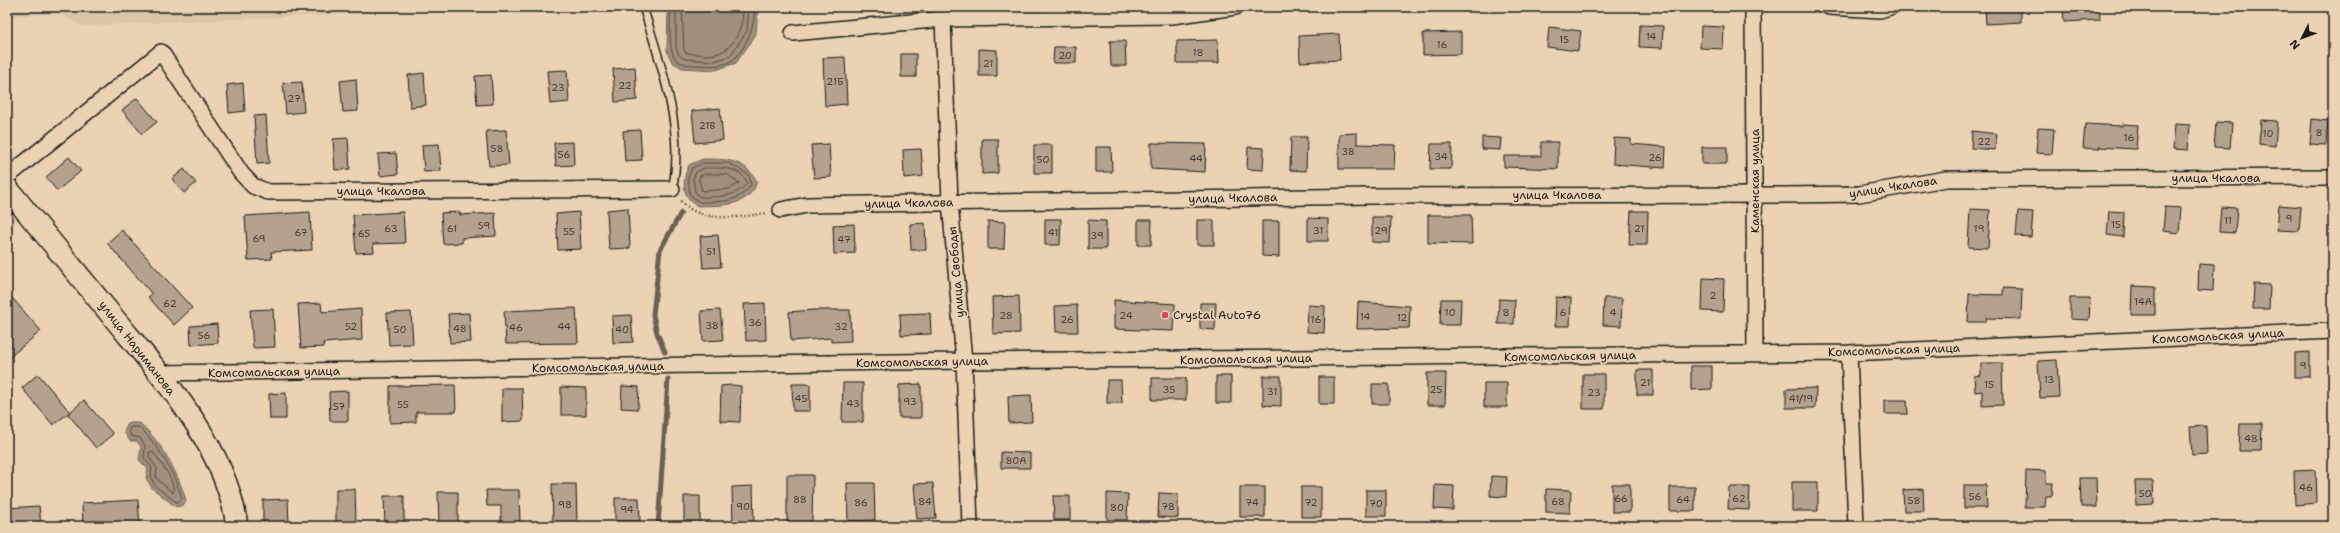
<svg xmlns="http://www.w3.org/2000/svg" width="2340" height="533" viewBox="0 0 2340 533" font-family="'Shantell Sans',sans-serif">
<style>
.built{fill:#dbc4a7}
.water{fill:#9f8f7c;stroke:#6b6156}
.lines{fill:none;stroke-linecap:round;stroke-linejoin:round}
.shore{stroke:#504a42;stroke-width:1}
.stream{stroke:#6b6156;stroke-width:5}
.building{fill:#b5a28c;stroke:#1c1c1c}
.service-casing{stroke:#1c1c1c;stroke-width:10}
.minor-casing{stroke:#1c1c1c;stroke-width:18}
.secondary-casing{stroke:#1c1c1c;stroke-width:24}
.path{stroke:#1c1c1c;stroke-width:2.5;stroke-dasharray:1 3;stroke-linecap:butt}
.service{stroke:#ebd2b3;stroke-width:7}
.minor{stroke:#ebd2b3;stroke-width:15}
.secondary{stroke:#ebd2b3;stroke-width:21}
.poi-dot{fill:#d1495b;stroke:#ebd2b3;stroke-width:1.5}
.labels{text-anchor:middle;stroke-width:3.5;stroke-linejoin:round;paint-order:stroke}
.number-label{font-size:10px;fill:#423e38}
.street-label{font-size:12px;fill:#1c1c1c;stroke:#ebd2b3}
.poi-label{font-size:12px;fill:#1c1c1c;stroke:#ebd2b3;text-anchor:start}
</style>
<rect width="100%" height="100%" fill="#ebd2b3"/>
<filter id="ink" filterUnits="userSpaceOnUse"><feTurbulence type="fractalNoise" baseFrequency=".025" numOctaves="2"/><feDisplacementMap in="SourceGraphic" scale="8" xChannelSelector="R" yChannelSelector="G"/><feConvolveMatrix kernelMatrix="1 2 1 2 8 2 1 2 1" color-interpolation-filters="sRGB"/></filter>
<g filter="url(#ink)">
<path class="built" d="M7,7H503L81,26L58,13L7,17Z"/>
<path class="water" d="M668,7H758L756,34L748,46L736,63L716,70L682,68L672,62L667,51Z
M703,159C725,159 746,159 757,182C748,208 721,205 698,206C681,197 682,181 689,165Z
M128,423H140C163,444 177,471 186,500L183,505L176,507L152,488L146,478L148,469L139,460L141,447L137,441H130L124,432Z"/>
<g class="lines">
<path class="shore" d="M671,7C670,19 668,49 675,58C680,65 690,65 698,65C709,66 724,67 733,60C747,48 755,24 755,7
M676,7V48L679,55L685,59L715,61L730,56L747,31L749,7
M682,7L684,51L687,53C696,54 707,56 715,54C735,50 744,25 743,7
M704,163H729L749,175L751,185C739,203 719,202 699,202L690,195L688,178L692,168Z
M705,168C718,168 742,166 747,183C736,198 717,197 700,197L695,192L693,179L696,172Z
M706,174H727L739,183L730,189L702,191L699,180L700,176Z
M131,427H139C159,445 174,473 182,498L180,501L176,502L155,486L151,478L152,468L144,458L145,446L140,438L131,436L129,431Z
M150,452H153C160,462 176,481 173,493L156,478L157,468L149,457Z"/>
<path class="stream" d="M665,352L657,333L653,315L660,250L681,213
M658,526L668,379"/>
</g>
<path class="building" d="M1985,7H2021V22L1986,24Z
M2063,7H2099L2100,20L2064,22Z
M1640,25L1663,26L1662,48L1639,47Z
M1701,26L1724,27L1723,49L1700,48Z
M1549,27L1581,31L1578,51L1547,47Z
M1461,32V54L1423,55V33Z
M1339,34L1340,60L1300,62L1299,36Z
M1218,40L1219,63H1177V41Z
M1110,41H1125L1126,66H1111Z
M1054,47H1076V63H1053Z
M979,49L997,50V76H979Z
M901,54H916V77H901Z
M845,57L847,104L825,106L823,58Z
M635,67L637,100L615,102L613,69Z
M567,70L569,102L550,104L547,71Z
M424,73L426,105L410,107L408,75Z
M491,75L493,104L477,105L475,76Z
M356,79L358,111L343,112L340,81Z
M302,82L304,112L286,114L283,83Z
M243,83L245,111L229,113L227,85Z
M137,98L157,122L142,134L122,110Z
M720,108L723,140L695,143L692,111Z
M266,115L269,163L257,164L254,116Z
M2312,119L2328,121L2326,145L2310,144Z
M2261,120L2277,121L2275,146L2259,144Z
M2216,122L2232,123L2230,148L2214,147Z
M2085,124L2122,126V124L2138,125L2136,149L2099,147V149L2083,148Z
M2175,124L2190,125L2188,150L2173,149Z
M2038,128L2054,129L2052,154L2036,153Z
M506,130L509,165L489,166L486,131Z
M640,130L642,160L625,161L623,131Z
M1972,131L1997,134L1995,150L1971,148Z
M1357,133V144L1395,145L1394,169H1339V134Z
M1291,137H1307L1306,171L1290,170Z
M1482,137L1501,138L1500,150L1482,149Z
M348,138L350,169L335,170L333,139Z
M1614,138L1631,139V144L1666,147L1665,168L1613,164Z
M982,139H998V173L982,174Z
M573,142L574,165L556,166L554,143Z
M1541,142H1558V169L1504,167V156H1541Z
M1151,143L1206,144L1205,172L1151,169Z
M439,144L441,171L424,172L422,145Z
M829,144L831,177L814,178L811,145Z
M1431,144H1452L1451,169H1430Z
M1034,145H1052V173H1034Z
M1096,147H1111L1112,172H1096Z
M1248,147L1264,148L1263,170L1247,169Z
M1702,147H1727V164H1702Z
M921,149L923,176L904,178L903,150Z
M396,153L398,174L380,176L378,154Z
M69,157L81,171L57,191L46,177Z
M184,169L196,183L184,193L172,179Z
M2279,205L2301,207L2299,231L2277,230Z
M2165,207L2181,208L2179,233L2163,231Z
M2221,207L2237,208L2235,233L2219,232Z
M628,208L630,248L609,249L607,210Z
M1970,209L1990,210L1988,248L1968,247Z
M1631,211H1648L1647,245H1629Z
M2018,211L2033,212L2031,237L2016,236Z
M2109,211L2124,212L2123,237L2107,235Z
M310,212L312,250L271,252L272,259L248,260L245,216Z
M403,212L405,243L373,244L374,252L356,253L353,215Z
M460,212V215L495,213L496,236L462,238V243L443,244L441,213Z
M579,212L581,249L558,250L556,214Z
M1428,215H1471L1472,244L1428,243Z
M1372,217H1391L1390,243L1372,242Z
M1308,218L1328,219V241H1308Z
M1045,219H1061L1060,245H1045Z
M1088,220L1106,221V249H1088Z
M1138,220H1152L1151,245H1138Z
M1197,220H1214V245H1197Z
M988,221L1005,222L1004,249H988Z
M1262,221H1279V257L1262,256Z
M925,223L926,250H911L910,224Z
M854,224L855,253L834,254L833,225Z
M122,230L192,308L174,325L148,297L152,294L107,243Z
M718,235L721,267L703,268L700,236Z
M2199,264L2214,265L2213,291L2198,290Z
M1703,278L1724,279L1723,312L1702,311Z
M2254,284L2270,285L2269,309H2253Z
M2132,286L2155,287V315H2131Z
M2003,288L2022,289L2021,319L1986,318V322H1968L1969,294L2003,295Z
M7,292L41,331L7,359Z
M1019,296L1020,333L993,334L992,297Z
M1556,297L1571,298L1570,326H1555Z
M1604,298H1622L1621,326L1603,325Z
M2070,298H2090L2089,320L2070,319Z
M1441,299H1461L1460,325H1440Z
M1499,299L1515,300L1514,324H1498Z
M1114,300L1175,304L1174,331L1114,329Z
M1358,302L1410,306L1409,328L1357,329Z
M321,303L322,312L361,309L362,340L323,343L324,347L301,348L298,304Z
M765,303L766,340L746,341L744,304Z
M1200,303H1216L1215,330L1200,329Z
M1077,305L1078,332H1056L1055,306Z
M1308,305L1325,306L1324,333L1307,332Z
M576,308L578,343L506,344L504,311Z
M273,309L275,347L253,348L250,310Z
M720,310L723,340L703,341L701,311Z
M813,310H850L851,341L831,342V338L791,341L789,312Z
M411,312L413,344L389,345L387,313Z
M469,313L471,342L450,343L448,314Z
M930,313L931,334L901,335L900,314Z
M631,315L633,342L613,343L612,316Z
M217,324L218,343L191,345L190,326Z
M2310,352V377H2295V353Z
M2057,360L2059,397L2040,398L2038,361Z
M1981,363H2002L2003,405L1982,406V391L1975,392L1974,376L1981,375Z
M1691,366H1712V389L1691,390Z
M1637,370H1653V395H1637Z
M1427,373H1446L1445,405H1427Z
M38,374L70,412L53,425L22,388Z
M1583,374H1604V409H1583Z
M1216,376H1231V403H1216Z
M1263,376H1281V406L1263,405Z
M1319,377H1334V404H1319Z
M1152,378H1186V400H1152Z
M1107,380H1121L1122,403H1107Z
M843,383H863V422H842Z
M1484,383H1507V407H1484Z
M792,384H810V411H793Z
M921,384V418H899V385Z
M1372,384H1389V404H1372Z
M455,385L456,412H416V422L390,423V386Z
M732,385L741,386L740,422L720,421L721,386Z
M622,386L639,387L638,409L621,408Z
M561,387L586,388V415H561Z
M502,388H522L523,421L502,422Z
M1816,388L1815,408H1786V389Z
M348,391V421H330L329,392Z
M286,393V419H270L269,394Z
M1031,395L1032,422L1009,423L1008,396Z
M84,400L113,434L96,448L68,414Z
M1885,400H1907L1908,414H1885Z
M2240,424H2262L2261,451H2239Z
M2206,426L2207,454L2192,455L2190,427Z
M1001,452L1030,453V468H1001Z
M2026,470L2046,471V483H2053L2052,496H2046L2045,507H2025Z
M2316,470L2317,503L2295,505L2294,471Z
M787,475H813L812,522H787Z
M1491,476L1507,477L1506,497L1490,496Z
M2080,478H2096L2097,507H2081Z
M2135,481H2153L2154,504L2136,505Z
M1792,482H1818V511H1792Z
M847,483H874L875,520L848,521Z
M933,483L936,518L917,519L914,484Z
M552,484H576L577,524L553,525Z
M1612,484H1630V512H1612Z
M1435,485L1454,486L1453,510L1434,509Z
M1964,485H1986L1987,508H1964Z
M753,486L754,524L733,525L732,487Z
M1240,487H1265V517H1240Z
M1301,487H1321V517H1301Z
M1670,487H1695V511H1670Z
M1729,487H1750L1749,510L1728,509Z
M336,489H355L356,524H336Z
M1546,489L1571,490L1570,513L1546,512Z
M1923,489L1924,511H1904L1903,490Z
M486,490H519L520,524H501V506H487Z
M1366,490H1386V516H1366Z
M438,492H458V524H439Z
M1107,493L1128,494L1127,520H1107Z
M1159,493L1178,494V518L1158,517Z
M384,496H404V526H385Z
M684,496H700V525H684Z
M1053,496H1070V520H1054Z
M615,498H639L640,521H615Z
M288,499L289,526H263V500Z
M138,500L140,526H83L82,503Z
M39,506L41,526H7V508Z"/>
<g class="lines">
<defs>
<path id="service" d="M643,7C660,62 686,132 672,189"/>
<path id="minor" d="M1753,7L1755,354
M1829,7L1880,10L1890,7
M943,19L950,202L964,361L970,526
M793,33L943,19L1172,16L1235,7
M7,177L161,52L241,173L253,186L268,192L672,189
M781,210L807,205L1372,196L1785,195L1859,194L1946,179L2333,177
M1849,353L1856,526
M159,373L964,361L1849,353L2333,331"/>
<path id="secondary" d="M7,188C42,231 78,274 113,317C163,378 226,446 237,526"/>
</defs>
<use href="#service" class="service-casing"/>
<use href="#minor" class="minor-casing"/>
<use href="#secondary" class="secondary-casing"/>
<path class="path" d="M681,201C700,224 741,217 767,213"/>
<use href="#service" class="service"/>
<use href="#minor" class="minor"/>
<use href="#secondary" class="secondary"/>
</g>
</g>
<circle class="poi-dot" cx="1165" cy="315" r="4"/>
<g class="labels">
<g class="number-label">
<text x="1651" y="40">14</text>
<text x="1564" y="43">15</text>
<text x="1442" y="48">16</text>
<text x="1198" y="56">18</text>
<text x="1065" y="59">20</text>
<text x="988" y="67">21</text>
<text x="835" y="85">21Б</text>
<text x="625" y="89">22</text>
<text x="558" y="91">23</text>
<text x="294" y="102">27</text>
<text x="707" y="129">21В</text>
<text x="2319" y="136">8</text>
<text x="2268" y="137">10</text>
<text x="2129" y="141">16</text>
<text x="1984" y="145">22</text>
<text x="497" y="152">58</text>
<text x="1348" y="155">38</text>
<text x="564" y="158">56</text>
<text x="1441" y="160">34</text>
<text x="1655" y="161">26</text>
<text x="1196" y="162">44</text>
<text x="1043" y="163">50</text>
<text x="2289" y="222">9</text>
<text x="2228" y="224">11</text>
<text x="2116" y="228">15</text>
<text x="484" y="229">59</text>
<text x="391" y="232">63</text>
<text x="452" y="232">61</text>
<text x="1639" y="232">21</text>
<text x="1979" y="232">19</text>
<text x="1318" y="234">31</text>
<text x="1381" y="234">29</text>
<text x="569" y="235">55</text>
<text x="301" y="236">67</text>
<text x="1053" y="236">41</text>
<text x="364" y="237">65</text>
<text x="1097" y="239">39</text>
<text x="259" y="242">69</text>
<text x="844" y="243">47</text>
<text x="711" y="255">51</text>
<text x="1713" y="299">2</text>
<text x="2143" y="305">14А</text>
<text x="170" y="307">62</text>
<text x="1450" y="316">10</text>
<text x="1506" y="316">8</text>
<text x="1563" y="316">6</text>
<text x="1613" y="316">4</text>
<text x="1006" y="319">28</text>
<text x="1126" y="319">24</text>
<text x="1365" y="320">14</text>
<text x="1402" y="321">12</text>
<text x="1067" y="323">26</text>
<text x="1316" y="323">16</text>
<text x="755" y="326">36</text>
<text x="712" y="329">38</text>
<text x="351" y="330">52</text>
<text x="564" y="330">44</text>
<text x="841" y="330">32</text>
<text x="516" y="331">46</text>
<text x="460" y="332">48</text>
<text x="400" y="333">50</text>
<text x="622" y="333">40</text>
<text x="204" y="339">56</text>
<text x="2303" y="369">9</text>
<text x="2049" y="383">13</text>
<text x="1645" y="386">21</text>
<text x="1989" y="388">15</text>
<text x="1169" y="393">35</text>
<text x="1436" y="393">25</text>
<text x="1272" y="395">31</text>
<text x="1594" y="396">23</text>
<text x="801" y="402">45</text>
<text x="1801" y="402">41/19</text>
<text x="910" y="405">93</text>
<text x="853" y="407">43</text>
<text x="403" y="408">55</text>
<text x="339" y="410">57</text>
<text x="2251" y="442">48</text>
<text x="1016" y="464">80А</text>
<text x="2306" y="491">46</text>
<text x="2145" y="497">50</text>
<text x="1975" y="500">56</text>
<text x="1621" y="502">66</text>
<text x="1739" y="502">62</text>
<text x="800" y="503">88</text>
<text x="1683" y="503">64</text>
<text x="1914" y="504">58</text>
<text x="925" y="505">84</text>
<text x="1558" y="505">68</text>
<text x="861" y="506">86</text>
<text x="1252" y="506">74</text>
<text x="1311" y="506">72</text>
<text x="1376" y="507">70</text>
<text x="565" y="508">98</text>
<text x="743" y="510">90</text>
<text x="1168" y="510">78</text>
<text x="1117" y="511">80</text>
<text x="627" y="513">94</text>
</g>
<g class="street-label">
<text x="2216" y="182">улица Чкалова</text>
<text transform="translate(1755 181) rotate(-90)" y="4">Каменская улица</text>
<text transform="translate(1893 187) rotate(-9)" y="4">улица Чкалова</text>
<text x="381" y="195">улица Чкалова</text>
<text x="1557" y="199">улица Чкалова</text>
<text transform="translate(1233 198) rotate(-1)" y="4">улица Чкалова</text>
<text transform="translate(909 203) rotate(-1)" y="4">улица Чкалова</text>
<text transform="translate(956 272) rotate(-95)" y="4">улица Свободы</text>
<text transform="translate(2218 336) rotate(-3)" y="4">Комсомольская улица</text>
<text transform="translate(137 348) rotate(52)" y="4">улица Нариманова</text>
<text transform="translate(1894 350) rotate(-2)" y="4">Комсомольская улица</text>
<text transform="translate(1570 356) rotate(-1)" y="4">Комсомольская улица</text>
<text transform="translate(1246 359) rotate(-1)" y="4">Комсомольская улица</text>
<text transform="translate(922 362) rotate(-1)" y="4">Комсомольская улица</text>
<text transform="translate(598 367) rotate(-1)" y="4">Комсомольская улица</text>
<text transform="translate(274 372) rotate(-1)" y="4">Комсомольская улица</text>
</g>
<g class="poi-label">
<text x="1173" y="319">Crystal Auto76</text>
</g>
</g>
<rect width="2340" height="533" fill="none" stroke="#ebd2b3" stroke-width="24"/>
<rect x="12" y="12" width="2316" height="509" fill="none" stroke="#1c1c1c" stroke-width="1.5" filter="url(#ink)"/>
<g transform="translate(2302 38) rotate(228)" stroke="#ebd2b3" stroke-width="3" paint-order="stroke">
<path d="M0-3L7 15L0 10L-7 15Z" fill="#1c1c1c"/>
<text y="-6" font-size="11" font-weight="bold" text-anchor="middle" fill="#1c1c1c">N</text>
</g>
</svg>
